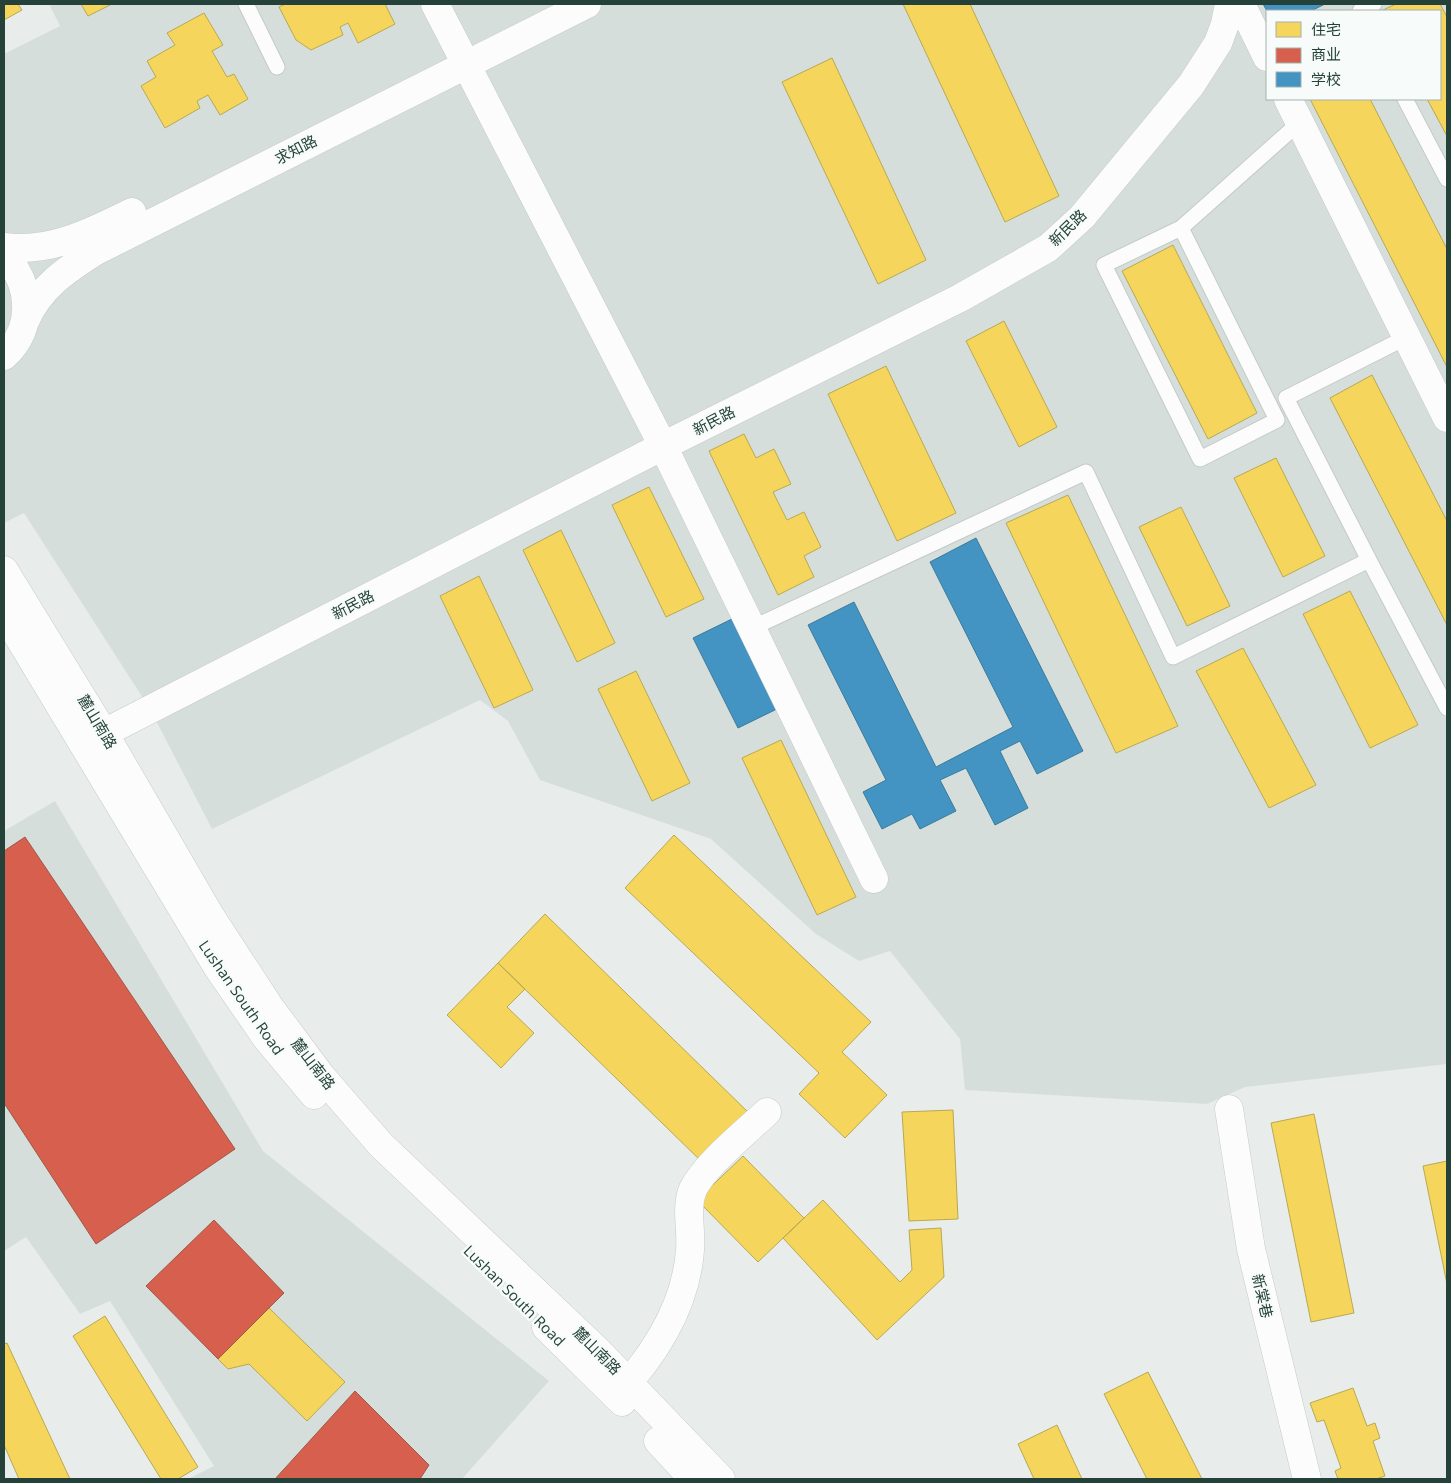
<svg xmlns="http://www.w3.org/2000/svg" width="1451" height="1483" viewBox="0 0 1451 1483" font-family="'Open Sans','Noto Sans SC',sans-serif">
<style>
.built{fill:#d6dedb;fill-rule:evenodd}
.homes{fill:#f6d55c;stroke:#b7a952}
.shops{fill:#d6604d;stroke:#a15747}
.schools{fill:#4393c3;stroke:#3a7b9a}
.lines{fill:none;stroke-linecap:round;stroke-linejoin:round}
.lane-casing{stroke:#c5cac8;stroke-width:17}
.street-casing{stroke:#c5cac8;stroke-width:29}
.secondary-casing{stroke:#c3cbc8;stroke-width:29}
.lane{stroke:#fcfcfc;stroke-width:15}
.street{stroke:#fcfcfc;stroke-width:28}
.secondary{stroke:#fcfcfc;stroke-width:28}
.labels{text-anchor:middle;stroke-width:5;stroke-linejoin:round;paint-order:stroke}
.street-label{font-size:15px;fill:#24423a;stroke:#f7fbf9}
</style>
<rect width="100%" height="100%" fill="#e8edeb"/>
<path class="built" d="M49,4H1447V1064L1245,1087L1207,1104L965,1090L960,1039L890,951L859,961L816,934L711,839L540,780L508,721L480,700L212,829L150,709L24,513L4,523V54L60,26ZM1267,11H1440V99H1267Z
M55,801L263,1151L549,1381L462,1479H188L214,1466L110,1301L80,1314L26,1237L4,1251V831Z"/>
<path class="homes" d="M4,4H18L22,10L4,20Z
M81,4H112L88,16Z
M285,4H385L395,24L358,43L348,23L340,27L343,35L311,50L296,40L279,7Z
M903,4H970L1059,196L1005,222Z
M1396,4H1440L1447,17V136L1427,99H1440V11H1381Z
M204,13L223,45L212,51L227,77L234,74L248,99L220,115L208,95L197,101L200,108L165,128L141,86L156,77L147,61L175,45L167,33Z
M832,58L926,260L878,284L782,82Z
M1310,99H1370L1447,249V367Z
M1173,245L1257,413L1208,439L1122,271Z
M1004,321L1057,427L1019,447L966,341Z
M886,366L956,513L897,541L828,394Z
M1372,375L1447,521V625L1330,398Z
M744,434L756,458L774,449L791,484L773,492L787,520L804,512L821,547L804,556L814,577L778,595L709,451Z
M1276,458L1325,556L1283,577L1234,478Z
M649,487L704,599L666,617L612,505Z
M1068,495L1178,726L1116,753L1006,523Z
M1181,507L1230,606L1187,626L1139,527Z
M561,530L615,643L577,662L523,550Z
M479,576L533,690L494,708L440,596Z
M1350,591L1418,725L1370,748L1303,614Z
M1243,648L1316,785L1269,808L1196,671Z
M636,671L690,783L652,801L598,689Z
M781,740L856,897L817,915L742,758Z
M674,835L871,1022L842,1052L887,1095L845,1138L799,1094L819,1073L625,888Z
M545,914L750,1114L703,1163L498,963Z
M498,963L525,989L507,1007L534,1033L501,1068L447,1015Z
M953,1110L958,1219L909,1221L902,1112Z
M1314,1114L1354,1313L1311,1322L1271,1123Z
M743,1156L804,1218L758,1262L697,1200Z
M1447,1161V1284L1423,1166Z
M823,1200L900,1282L912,1270L909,1230L941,1228L944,1277L877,1340L783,1238Z
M269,1308L345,1382L307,1421L249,1364L228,1369L218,1359Z
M105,1316L198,1467L178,1479H161L73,1336Z
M7,1343L70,1479H19L4,1445V1344Z
M1148,1372L1202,1479H1147L1104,1394Z
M1353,1388L1367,1426L1375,1423L1380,1438L1373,1441L1385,1476L1376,1479H1338L1335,1471L1341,1468L1324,1420L1317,1422L1310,1403Z
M1057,1425L1082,1479H1034L1018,1444Z"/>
<path class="shops" d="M25,837L235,1149L96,1244L4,1103V851Z
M214,1220L284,1293L218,1359L146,1286Z
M355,1391L429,1465L420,1479H275Z"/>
<path class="schools" d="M1263,4H1325L1311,11H1267Z
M976,538L1083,751L1037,774L1020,741L1000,751L1028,808L995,825L966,768L940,780L956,811L920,829L912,814L882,829L863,792L886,780L808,625L854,602L936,767L1013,727L930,562Z
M736,617L781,707L738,728L693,638Z"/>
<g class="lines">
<defs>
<path id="lane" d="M246,4L277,67
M1360,11L1374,4
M1405,99L1447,179
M1181,228L1104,265L1200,459L1277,420L1181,228L1299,123
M1369,560L1286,398L1405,338
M752,628L1086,472L1173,657L1369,560L1447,708"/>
<path id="street" d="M435,4L663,446L874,879
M1241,4L1267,57
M1288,99L1447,418
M104,733L663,446L960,298L1048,248L1082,217L1191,85L1218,43L1225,24L1229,4
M1229,1109L1251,1249L1307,1479
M616,1396C654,1356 686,1306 690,1250C692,1230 685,1208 693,1189C705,1165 746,1132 767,1112"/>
<path id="secondary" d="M4,247C50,253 92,232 132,212
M4,255C32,283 35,329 4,356
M25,321C40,287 66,270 96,251L587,4
M4,570L104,733L211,917L269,1006L322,1077L381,1145L599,1352L721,1479
M4,613L218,968L267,1039L314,1095
M546,1327L622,1402
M658,1441L693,1479"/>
</defs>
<use href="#lane" class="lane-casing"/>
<use href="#street" class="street-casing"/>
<use href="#secondary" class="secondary-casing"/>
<use href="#lane" class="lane"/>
<use href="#street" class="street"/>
<use href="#secondary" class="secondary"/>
</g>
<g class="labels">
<g class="street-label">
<text transform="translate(296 150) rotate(-27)" y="5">求知路</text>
<text transform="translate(1068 228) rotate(-44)" y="5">新民路</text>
<text transform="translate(714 421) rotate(-27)" y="5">新民路</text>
<text transform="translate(353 605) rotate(-27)" y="5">新民路</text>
<text transform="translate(97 722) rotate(59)" y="5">麓山南路</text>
<text transform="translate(241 998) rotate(55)" y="5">Lushan South Road</text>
<text transform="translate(313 1064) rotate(52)" y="5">麓山南路</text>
<text transform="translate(514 1296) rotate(45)" y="5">Lushan South Road</text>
<text transform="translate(1262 1296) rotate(77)" y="5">新棠巷</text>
<text transform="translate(597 1351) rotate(45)" y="5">麓山南路</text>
</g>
</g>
<rect width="1451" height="1483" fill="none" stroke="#24423a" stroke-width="10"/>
<rect x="1266" y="10" width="175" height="90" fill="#f7fbf9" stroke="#a3b1ad"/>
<rect x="1276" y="22" width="25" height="15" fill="#f6d55c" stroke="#a3b1ad"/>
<text x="1311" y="35" font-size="15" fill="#24423a">住宅</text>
<rect x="1276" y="48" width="25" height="15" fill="#d6604d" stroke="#a3b1ad"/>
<text x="1311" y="60" font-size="15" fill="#24423a">商业</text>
<rect x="1276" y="72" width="25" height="15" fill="#4393c3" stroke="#a3b1ad"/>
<text x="1311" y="85" font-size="15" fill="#24423a">学校</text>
</svg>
